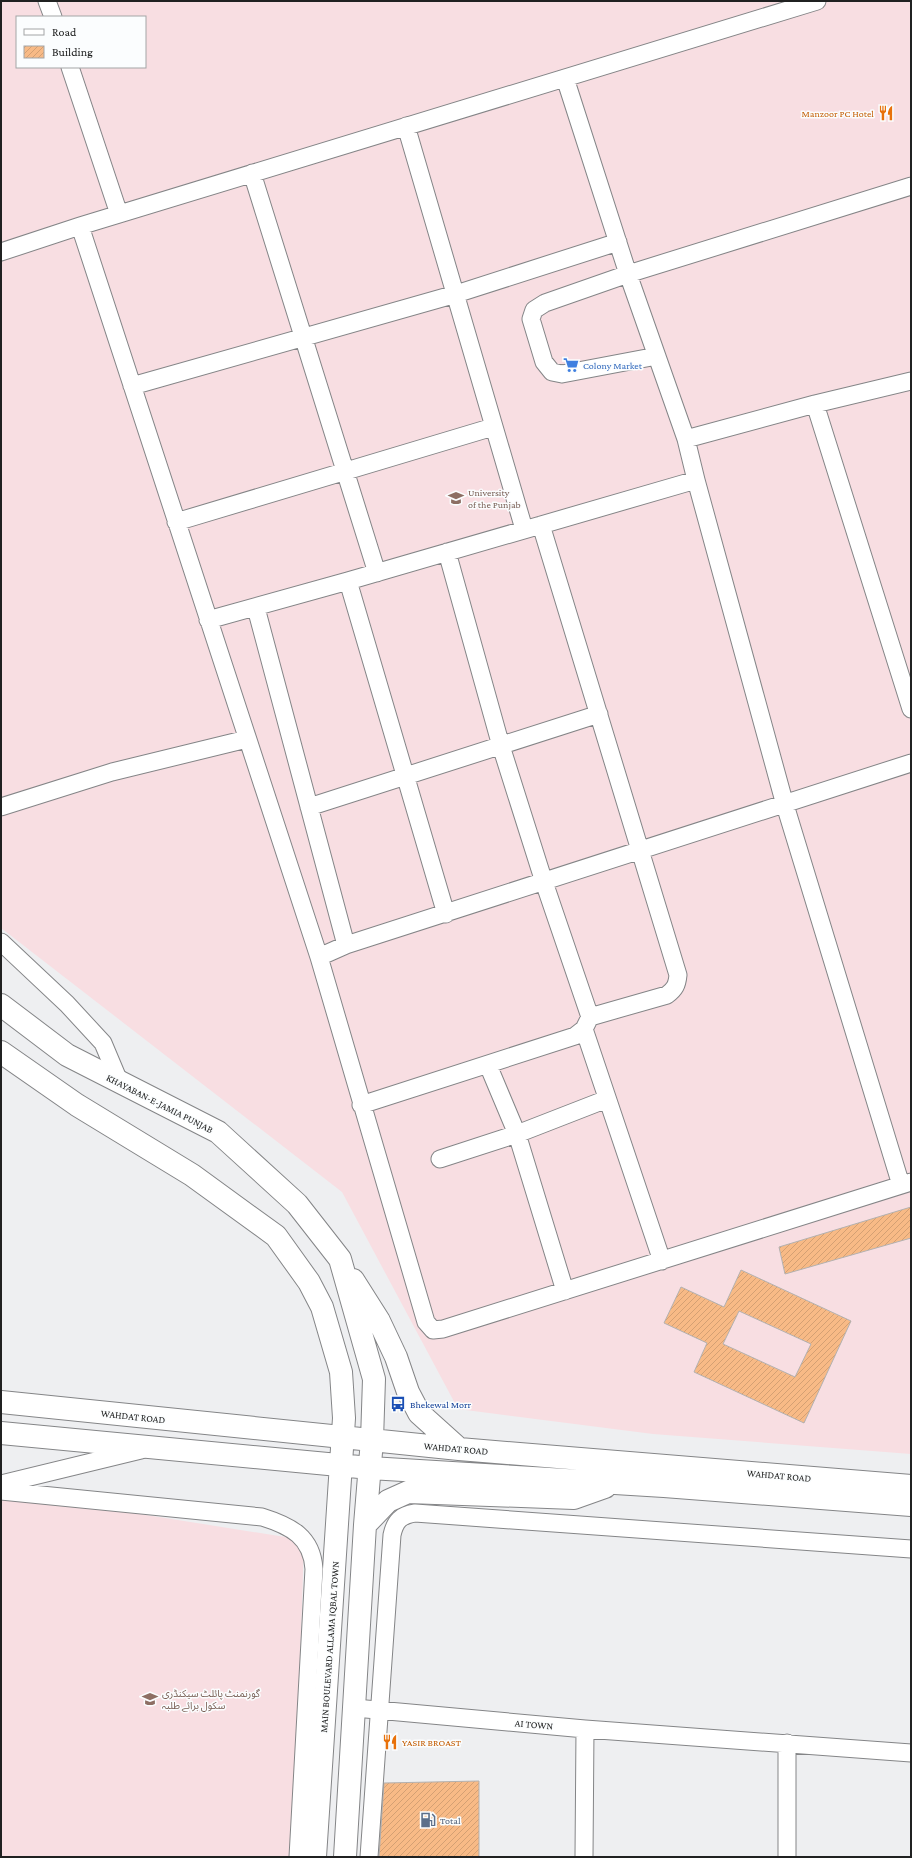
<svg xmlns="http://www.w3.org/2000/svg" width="912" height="1858" viewBox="0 0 912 1858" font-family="'Crimson Pro','Noto Sans Arabic',serif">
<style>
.education{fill:#f8dee2;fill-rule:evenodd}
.building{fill:url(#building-hatch);stroke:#b3b1b0;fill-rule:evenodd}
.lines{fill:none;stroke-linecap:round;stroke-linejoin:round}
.minor-casing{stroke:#848587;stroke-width:19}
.major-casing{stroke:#848587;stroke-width:24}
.minor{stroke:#fff;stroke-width:17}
.major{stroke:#fff;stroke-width:22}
.labels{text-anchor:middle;stroke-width:3;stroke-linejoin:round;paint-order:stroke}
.food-label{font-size:10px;fill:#c56008;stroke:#fbfdfe;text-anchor:end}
.shop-label{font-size:10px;fill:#366cbe;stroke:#fbfdfe;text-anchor:start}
.education-label{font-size:10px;fill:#785e54;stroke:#fbfdfe;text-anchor:start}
.street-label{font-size:10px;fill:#202121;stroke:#fbfdfe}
.transit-label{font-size:10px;fill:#164399;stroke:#fbfdfe;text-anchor:start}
.service-label{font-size:10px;fill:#4e5e75;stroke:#fbfdfe;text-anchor:start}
</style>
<defs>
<pattern id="building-hatch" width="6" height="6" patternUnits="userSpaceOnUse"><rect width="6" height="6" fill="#f8ba86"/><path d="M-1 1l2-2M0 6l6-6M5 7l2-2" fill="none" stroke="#d4a073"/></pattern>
</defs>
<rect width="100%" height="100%" fill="#eeeff1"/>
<path class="education" d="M1,1H911V1454L653,1434L458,1409L342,1192L1,928ZM17,17H145V67H17Z
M1,1492L304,1540L294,1857H1Z"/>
<path class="building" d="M911,1207V1238L785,1274L779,1247Z
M741,1270L851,1321L804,1423L694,1372L707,1343L664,1323L681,1287L724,1307ZM739,1311L811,1344L795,1377L723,1344Z
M479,1781V1857H379L384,1783Z"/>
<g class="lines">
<defs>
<path id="minor" d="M47,1L53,17
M70,67L119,214
M565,78L628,274L686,439
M406,126L524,529
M252,173L377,573
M80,226L319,957L426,1322L433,1330L443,1329L911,1182
M1,252L80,226L817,1
M657,356L562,374L552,372L544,362L531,319L534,310L545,303L628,274L911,186
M132,386L456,294L618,242
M815,404L911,709
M176,522L493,427
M541,525L678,975C677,985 675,989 667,995L590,1017
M348,581L446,914
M256,608L346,945
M208,620L348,581L696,480
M1,807L112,772L247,739
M309,807L599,714
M1,942L67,1004L103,1043L119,1081
M319,957L346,945L911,763
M584,1029L662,1261
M488,1065L517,1134L565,1291
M361,1105L575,1036L584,1029L590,1017L544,882L501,746L447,552
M440,1159L517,1134L607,1099
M901,1185L785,805L696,480L686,439L815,404L911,381
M1,1484L141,1450
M1,1491L262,1517C291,1526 312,1537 314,1569L298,1857
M355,1708L585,1729L911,1753
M369,1857L392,1535C395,1521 401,1515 415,1513L911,1549
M584,1857L585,1729
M787,1857V1743"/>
<path id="major" d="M1,1005L67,1055L218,1132L297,1204L340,1259L374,1379L372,1440L365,1525L345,1857
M1,1052L77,1105L192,1175L276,1236L309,1282L322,1307L341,1372L344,1418L315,1857
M353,1280L379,1321L396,1357L408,1392L419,1413L459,1449
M1,1402L459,1449L911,1486
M1,1433L370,1468L664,1486L911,1505
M365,1525L388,1501L408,1492L574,1498L605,1487"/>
</defs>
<use href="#minor" class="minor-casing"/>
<use href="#major" class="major-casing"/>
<use href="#minor" class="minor"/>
<use href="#major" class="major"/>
</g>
<defs>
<symbol id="restaurant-bare" viewBox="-9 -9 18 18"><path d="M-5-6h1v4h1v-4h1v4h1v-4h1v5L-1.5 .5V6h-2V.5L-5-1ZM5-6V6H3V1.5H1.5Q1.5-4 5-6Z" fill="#e8710a" stroke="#fbfdfe" stroke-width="2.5" paint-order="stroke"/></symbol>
<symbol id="supermarket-bare" viewBox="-9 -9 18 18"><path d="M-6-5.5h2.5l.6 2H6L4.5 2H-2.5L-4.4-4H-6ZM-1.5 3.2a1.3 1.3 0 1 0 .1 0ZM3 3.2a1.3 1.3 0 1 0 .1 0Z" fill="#3f7fe0" stroke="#fbfdfe" stroke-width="2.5" paint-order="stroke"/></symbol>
<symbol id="university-bare" viewBox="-9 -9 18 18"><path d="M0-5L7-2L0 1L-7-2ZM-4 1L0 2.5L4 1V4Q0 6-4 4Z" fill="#8d6e63" stroke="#fbfdfe" stroke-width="2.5" paint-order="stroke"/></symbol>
<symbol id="bus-bare" viewBox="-9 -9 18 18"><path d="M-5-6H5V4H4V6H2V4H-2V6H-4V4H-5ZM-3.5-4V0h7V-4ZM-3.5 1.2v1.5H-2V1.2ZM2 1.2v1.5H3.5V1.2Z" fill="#1a4fb4" stroke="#fbfdfe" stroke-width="2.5" paint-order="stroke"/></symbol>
<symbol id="school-bare" viewBox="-9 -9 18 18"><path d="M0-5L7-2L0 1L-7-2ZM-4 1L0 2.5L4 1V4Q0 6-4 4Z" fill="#8d6e63" stroke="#fbfdfe" stroke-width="2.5" paint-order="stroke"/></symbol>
<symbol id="fuel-bare" viewBox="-9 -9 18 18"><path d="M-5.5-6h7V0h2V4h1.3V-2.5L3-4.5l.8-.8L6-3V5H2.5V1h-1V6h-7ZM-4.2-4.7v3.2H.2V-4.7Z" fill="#5c6f8a" stroke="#fbfdfe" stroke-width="2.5" paint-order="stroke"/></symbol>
</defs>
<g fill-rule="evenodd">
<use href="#restaurant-bare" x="875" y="102" width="22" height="22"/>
<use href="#supermarket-bare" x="560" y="354" width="22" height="22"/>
<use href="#university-bare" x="445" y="487" width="22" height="22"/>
<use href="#bus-bare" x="387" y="1393" width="22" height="22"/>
<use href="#school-bare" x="139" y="1688" width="22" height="22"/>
<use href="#restaurant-bare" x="379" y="1731" width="22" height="22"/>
<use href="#fuel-bare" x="417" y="1809" width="22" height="22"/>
</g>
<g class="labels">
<g class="food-label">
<text x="874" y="117">Manzoor PC Hotel</text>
<text x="402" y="1746" text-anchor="start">YASIR BROAST</text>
</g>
<g class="shop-label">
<text x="583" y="369">Colony Market</text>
</g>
<g class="education-label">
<text x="468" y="496">University<tspan x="468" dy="12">of the Punjab</tspan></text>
<text x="162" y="1697">گورنمنٹ پائلٹ سیکنڈری<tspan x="162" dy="12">سکول برائے طلبہ</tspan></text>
</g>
<g class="street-label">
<text transform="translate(160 1103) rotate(27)" y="4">KHAYABAN-E-JAMIA PUNJAB</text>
<text transform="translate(133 1416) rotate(6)" y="4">WAHDAT ROAD</text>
<text transform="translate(456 1448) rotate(5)" y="4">WAHDAT ROAD</text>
<text transform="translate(779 1475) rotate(5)" y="4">WAHDAT ROAD</text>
<text transform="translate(329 1647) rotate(-86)" y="4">MAIN BOULEVARD ALLAMA IQBAL TOWN</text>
<text transform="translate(534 1724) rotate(5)" y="4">AI TOWN</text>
</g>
<g class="transit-label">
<text x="410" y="1408">Bhekewal Morr</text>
</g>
<g class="service-label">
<text x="440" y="1824">Total</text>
</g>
</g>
<rect width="912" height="1858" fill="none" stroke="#202121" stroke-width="4"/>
<rect x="16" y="16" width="130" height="52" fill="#fbfdfe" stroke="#a3a5a6"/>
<rect x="24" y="29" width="20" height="6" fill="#ffffff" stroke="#a3a5a6"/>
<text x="52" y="36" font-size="12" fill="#202121">Road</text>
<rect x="24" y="46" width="20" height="12" fill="url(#building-hatch)" stroke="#a3a5a6"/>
<text x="52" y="56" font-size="12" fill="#202121">Building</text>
</svg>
